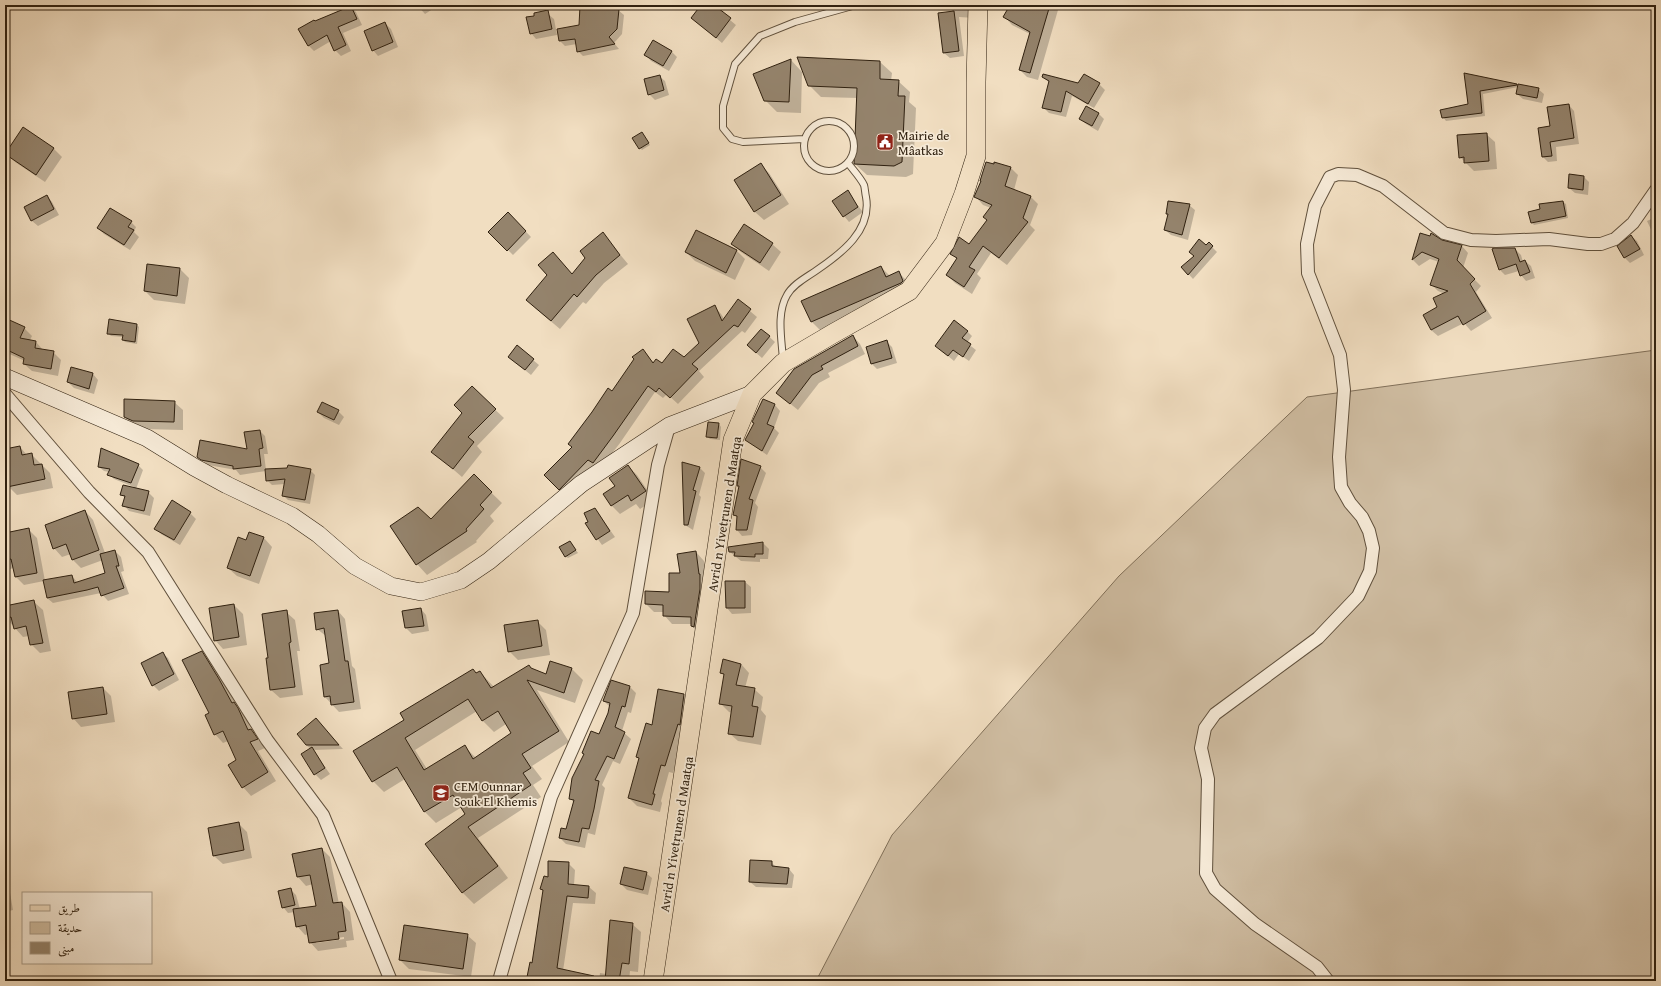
<svg xmlns="http://www.w3.org/2000/svg" width="1661" height="986" viewBox="0 0 1661 986" font-family="'Gentium Book Plus',Amiri,serif">
<style>
.green{fill:#d0bea3;stroke:#80705a}
.shadow{fill:#0003;fill-rule:evenodd}
.building{fill:#94836c;stroke:#302110;fill-rule:evenodd}
.lines{fill:none;stroke-linecap:round;stroke-linejoin:round}
.lane-casing{stroke:#60503c;stroke-width:8}
.street-casing{stroke:#60503c;stroke-width:14}
.secondary-casing{stroke:#302110;stroke-width:18}
.primary-casing{stroke:#302110;stroke-width:20}
.lane{stroke:#f6ead7;stroke-width:6}
.street{stroke:#f6ead7;stroke-width:12}
.secondary{stroke:#f6ead7;stroke-width:17}
.primary{stroke:#f1dec1;stroke-width:19}
.labels{text-anchor:middle;stroke-width:3.5;stroke-linejoin:round;paint-order:stroke}
.poi-label{font-size:13px;fill:#302110;stroke:#f6ead7;text-anchor:start}
.street-label{font-size:13px;fill:#302110;stroke:#f6ead7}
</style>
<rect width="100%" height="100%" fill="#f1dec1"/>
<filter id="stains"><feTurbulence type="fractalNoise" baseFrequency=".005" numOctaves="4"/><feColorMatrix values="0 0 0 0 .2 0 0 0 0 .09 0 0 0 0 .02 0 0 0 .5 -.17"/></filter>
<radialGradient id="worn" r=".72"><stop offset=".6" stop-color="#630" stop-opacity="0"/><stop offset="1" stop-color="#630" stop-opacity=".3"/></radialGradient>
<path class="green" d="M1656,350V981H816L892,835L1119,576L1307,397Z"/>
<path class="shadow" d="M417,5H439L425,14Z
M536,5H555L554,10Z
M702,5H712L736,25L722,43L692,18Z
M950,5H981L975,18L959,17L964,56L950,58L944,53L953,12L950,8Z
M1011,5H1054L1058,10L1038,80L1027,77L1020,70L1030,34L1012,25L1005,17Z
M351,7L356,12L362,25L343,33L351,51L341,56L335,50L331,41L314,51L308,45L315,22Z
M618,10L624,15L622,34L614,43L619,49L583,56L578,51L577,44L565,46L560,41L558,30L580,26Z
M548,14L554,19L557,35L536,39L531,33Z
M385,23L391,29L398,47L378,56L373,50Z
M671,51L677,57L669,71L651,61L646,55Z
M791,60L802,72L801,113L777,112L765,100Z
M880,62L892,73L891,81H898L910,92L909,102L916,108L913,174L906,177L867,175L855,164L857,98L821,97L809,85Z
M1466,74L1517,85L1519,86L1538,89L1544,94L1542,103L1523,99L1517,94L1518,87L1483,94L1485,116L1446,121L1443,117L1469,105Z
M659,76L665,81L669,95L655,100L649,94Z
M1043,77L1079,84H1099L1105,90L1094,108L1072,96L1066,117L1049,113L1043,107L1050,83Z
M1569,105L1574,111L1579,144L1556,147L1557,161L1548,162L1543,157L1551,127Z
M1086,107L1099,114L1104,119L1098,131L1086,124L1080,119Z
M642,134L650,145L642,150L640,148Z
M1486,134L1495,142L1497,169L1474,171L1460,157Z
M54,149L62,157L45,182L15,162L7,154Z
M760,164L769,173L789,204L764,220L755,212L735,180Z
M1011,168L1018,175L1014,190L1031,197L1038,204L1030,225L1035,230L1007,265L991,253L977,274L981,278L972,294L955,283L947,275L957,259L952,254L969,245L988,220L991,208L983,205L976,197L982,182L981,181Z
M1584,177L1589,182L1588,195L1575,193L1569,188Z
M847,192L863,212L849,222L844,216Z
M47,196L52,202L59,215L38,226L32,221L25,208Z
M1563,202L1566,204L1568,218L1534,225L1532,223Z
M1189,205L1195,210L1188,240L1171,235L1165,230L1169,215L1167,213Z
M508,213L531,237L513,255L490,232Z
M1656,217V240L1647,221Z
M131,222L136,227L134,232L139,237L130,250L104,234L98,228Z
M603,234L628,264L604,283L586,304L583,302L560,329L535,308L548,275L553,253L572,275L587,258Z
M1420,234L1462,246L1468,253L1463,268L1481,286L1476,292L1492,318L1471,331L1464,323L1438,336L1431,330L1445,294L1438,291L1431,284L1439,262L1430,259L1419,266L1413,260Z
M1631,236L1637,241L1644,255L1630,263L1625,258Z
M732,244H772L781,252L769,271L741,252Z
M1209,244L1217,252L1193,279L1182,267Z
M1515,249L1521,255L1523,262L1525,261L1531,266L1535,278L1526,281L1521,275L1519,271L1505,275L1500,270L1493,250Z
M737,251L745,259L735,280L695,261L686,252Z
M148,265L180,269L189,278L185,304L154,300L145,291Z
M881,267L890,276L898,272L907,281L910,291L820,330L811,321Z
M5,276L8,279L5,289Z
M738,301L757,317L745,333L742,331L699,371L704,377L678,404L667,394L663,398L655,392L620,443L600,469L566,496L546,475L573,448L642,350L654,363L662,364L684,358L700,343L715,307L721,314L725,320Z
M5,319L24,328L32,336L30,340L36,342L43,350L53,352L61,360L58,376L32,371L24,364L25,361L5,352Z
M137,325L139,327L137,344L125,342L123,340V337L111,336L108,333Z
M762,330L775,342L762,358L754,351Z
M967,331L972,336L967,343L976,350L969,361L959,354L954,361L936,346Z
M853,336L860,344L865,354L828,373L830,377L819,383L798,410L777,393Z
M887,342L892,347L897,363L877,369L872,364Z
M533,360L539,365L531,375L515,362Z
M93,374L98,380L94,394L74,388L68,382Z
M472,388L504,418L477,446L482,452L462,477L433,452L463,413Z
M763,400L775,405L780,411L774,428L779,433L767,455L746,440L755,423Z
M174,402L183,410V430L143,429L133,425L125,417Z
M338,411L344,417L339,425L324,418L318,412Z
M719,424L721,427L720,440L710,439L707,436Z
M260,431L265,436L268,454H264L266,470H310L315,475L310,504L288,500L283,495L285,484L272,485L267,480L266,471L240,475L236,470L208,465L198,457L248,450Z
M20,447L27,455L31,454L50,473L53,488L17,495L8,486L5,470V450Z
M683,463L700,468L705,473L699,495L701,497L693,530L685,525Z
M138,465L143,470L136,489L148,492L154,498L150,516L129,511L124,505L125,498L122,494L134,487L114,479L109,474V472L104,471L99,467Z
M628,466L637,475L654,500L640,509L636,504L620,514L612,506L616,487Z
M760,467L766,473L755,503L758,507L752,535L742,536L737,530L738,518L735,515Z
M474,476L502,503L490,516L494,521L476,541L477,542L427,575L417,564L431,520Z
M172,502L190,513L196,519L180,545L161,534L156,528Z
M595,509L615,537L602,545L587,524L589,522Z
M85,511L93,520L105,553L115,551L121,557L124,571L121,572L129,594L108,601L101,593L53,603L47,598L44,581L24,585L16,577L14,568L10,569L5,564V534L29,530L37,538L45,581L72,576L77,582L106,574L103,560L81,568L72,559L71,554L62,557L54,548Z
M250,533L264,538L272,547L259,584L237,576L228,568L246,541Z
M570,542L578,553L568,558L565,556Z
M763,543L769,549L768,559H760V562L741,561L730,552Z
M696,552L704,561L707,582L700,634L692,626V624H672L664,615V612H654L646,604L670,593Z
M726,582H745L751,587V613L732,614L727,608Z
M34,602L43,610L51,651L40,653L31,644L29,636L23,637L6,618L5,607Z
M234,605L243,614L247,645L223,649L215,640Z
M421,609L426,615L429,631L412,634L406,628L404,612Z
M338,611L345,619L352,666L355,669L361,709L339,712L325,697L330,664L326,636L317,629Z
M286,612L295,620L300,651H297L303,695L280,698L271,690L269,659Z
M537,621L546,630L550,655L518,660L509,651Z
M201,652L210,660L228,688L236,706L246,718L252,732L265,748L258,751L276,781L251,796L243,787L237,761L228,741L223,743L215,734Z
M162,653L168,658L179,680L159,691L153,685Z
M551,662L572,669L583,680L575,703L537,690L569,742L532,766L542,779L533,785L541,797L478,838L508,878L474,904L463,893L427,844L466,814L462,807L436,823L425,812L405,779L384,792L373,781L406,720L473,670L477,674L480,672L494,687L532,669L546,675ZM477,711L482,720L494,732L506,724L513,734L476,758L465,747L427,769L415,750Z
M741,664L749,673L745,688L754,689L763,697L761,710L766,716L761,745L738,741L729,733L732,713L729,712L721,704L725,676L721,672Z
M630,687L636,693L631,713L628,712L622,731L631,739L620,764L613,761L602,785L605,788L595,835L588,833L585,848L566,844L560,838L566,830L574,803L570,798L600,736L610,707L604,701Z
M103,688L111,696L115,722L81,727L73,718Z
M684,695L692,703L686,732L673,773L669,772L661,801L662,803L660,812L637,806L629,798L640,760L637,757L653,726Z
M316,719L343,749L313,750L330,774L321,780L315,774L302,754L311,749L306,745Z
M238,823L247,832L252,858L223,864L214,856Z
M322,849L330,857L339,904L342,903L350,912L354,940L346,941L347,947L318,951L310,942L309,934L305,935L297,926L295,912L288,913L283,907L291,890L296,895L300,909L317,907L313,884L306,886L298,877L293,854ZM344,937V939L316,943V941Z
M771,862L777,868L789,869L794,875L792,888L756,887L750,882Z
M568,863L575,870L574,885L589,887L596,893L595,904L573,903L563,971L582,981H532L528,977L533,964L543,891L541,889Z
M646,873L652,878L648,895L627,890L621,884Z
M5,882L9,887L13,910L5,912Z
M632,924L641,932L638,972L630,971L629,981H599L600,973L606,974Z
M467,935L476,943L471,977L409,969L400,960Z
M347,976L351,981H331Z"/>
<path class="building" d="M701,5H714L731,18L716,38L691,18Z
M1010,5H1050L1030,73L1019,70L1030,32L1003,17Z
M351,6L357,19L338,27L346,45L334,51L327,35L308,46L298,29L314,20L315,21Z
M580,6L619,9L617,29L609,37L615,44L577,52L575,39L559,41L557,29L579,25Z
M548,10L552,29L530,34L526,17L534,16V13Z
M954,11L959,51L943,53L938,13Z
M385,22L393,42L372,51L364,31Z
M653,40L672,51L663,66L644,55Z
M797,57L880,61V79L899,80L898,96H905L902,162L894,166L854,164L857,88L808,86Z
M791,59L789,102L764,101L753,74Z
M1464,73L1517,84V85L1480,91L1482,113L1442,118L1440,110L1468,104Z
M1043,74L1078,83L1084,74L1100,83L1088,104L1066,91L1061,112L1042,108L1049,81L1042,77Z
M660,75L664,90L648,95L644,79Z
M1518,84L1539,88L1537,98L1516,94Z
M1569,104L1574,138L1550,142L1552,156L1542,157L1538,128L1550,126L1547,107Z
M1086,106L1099,113L1092,126L1079,119Z
M23,127L54,148L36,175L5,154Z
M642,132L649,143L639,149L632,138Z
M1487,133L1489,161L1464,163V157L1459,158L1457,135Z
M986,162L994,164V162L1011,167L1005,186L1031,196L1023,218L1028,222L999,258L983,246L969,267L975,270L964,287L946,275L957,258L950,254L959,237L969,244L987,220L983,217L992,205L974,197L981,181H980Z
M761,163L781,195L754,212L734,180Z
M1569,174L1584,176L1583,190L1568,188Z
M848,190L858,207L843,217L832,201Z
M47,195L54,209L31,221L24,207Z
M1168,201L1190,204L1182,235L1164,230L1168,214H1166Z
M1563,201L1566,216L1531,223L1528,212L1540,209L1539,204Z
M110,208L132,221L128,227L134,230L124,245L97,228Z
M508,212L526,231L507,251L488,232Z
M744,224L773,243L760,263L731,244Z
M696,230L737,250L726,273L685,252Z
M603,232L620,255L596,275L577,297L574,294L551,321L526,300L547,275L538,265L553,252L572,274L585,258L580,251Z
M1420,233L1430,236L1431,233L1442,240L1462,245L1457,260L1475,279L1470,284L1486,311L1463,325L1458,316L1431,330L1423,315L1437,307L1433,298L1448,291L1430,285L1439,259L1422,252L1412,260Z
M1631,235L1640,249L1624,258L1617,246Z
M1199,239L1206,245L1209,242L1213,246L1188,275L1181,267L1194,256L1189,252Z
M1494,248H1515L1520,262L1525,260L1530,272L1520,276L1516,264L1499,270L1492,249Z
M147,264L180,268L177,296L144,291Z
M881,266L886,277L899,271L903,281L901,283L811,322L801,301Z
M738,299L751,309L738,327L734,325L692,364L698,369L670,398L659,388L656,392L648,386L613,436L593,463L588,460L559,490L544,475L572,447L568,444L592,412L608,388L612,391L634,359L632,357L643,349L653,363L656,359L662,363L673,349L684,357L699,343L687,319L715,305L722,321Z
M5,318L25,327L20,338L36,341L35,348L54,351L51,369L23,364L24,358L5,349Z
M109,319L137,324L135,342L122,340L123,335L107,334Z
M954,320L968,331L962,338L971,344L963,357L953,350L948,356L935,346Z
M761,329L770,336L756,353L747,345Z
M853,335L858,346L821,366L823,369L812,375L790,404L776,393L794,369Z
M887,340L892,358L871,364L866,347Z
M517,345L534,359L525,370L508,357Z
M71,367L93,373L89,389L67,382Z
M472,386L496,409L468,437L474,442L453,469L431,452L462,413L454,405Z
M124,399L175,401L174,422L133,421L124,417Z
M763,399L775,404L767,424L774,427L762,451L745,440L754,423L752,422Z
M322,402L339,410L334,420L317,412Z
M708,422L719,423L717,438L706,437Z
M260,430L263,448L259,449L261,466L233,469V466L201,460L197,457L200,440L247,449L244,432Z
M20,446L22,455L32,453L34,465L42,464L45,479L7,487L5,475V449Z
M101,448L139,464L131,483L107,475L110,469L98,467Z
M741,459L761,466L749,499L753,500L747,530H736L737,516L733,515L739,486H737Z
M682,462L700,467L693,490L696,491L688,525H684Z
M288,465L311,469L305,500L282,496L285,479L266,481L265,469L287,468Z
M628,465L646,491L631,501L628,495L611,506L603,494L615,486L609,478Z
M474,474L492,492L480,505L484,509L466,529L467,531L416,565L390,526L418,507L431,519Z
M123,485L149,491L144,511L122,506L125,496L120,495Z
M172,500L191,512L174,540L154,529Z
M595,508L610,531L596,540L585,523L588,522L584,513Z
M85,510L99,550L72,560L66,544L53,549L45,525Z
M29,528L37,573L15,577L11,559L5,560V533Z
M249,532L264,537L250,576L227,568L238,537L246,540Z
M570,541L576,550L565,557L559,547Z
M763,542V554H755V557L734,556L735,552H729L728,547Z
M115,550L119,566H116L124,588L101,596L98,587L87,590L47,598L43,580L72,575L74,583L105,573L100,554Z
M696,551L699,574H700V589L694,627L691,626V617L663,616V605L645,604V591L669,592V573H680L677,554Z
M725,581H745V608H726Z
M34,600L43,643L30,645L26,626L14,629L11,617L5,619V606Z
M234,604L239,637L214,641L209,608Z
M421,608L424,626L405,628L402,611Z
M287,610L291,642L289,643L295,687L270,690L266,658H268L262,614Z
M338,610L345,661H348L354,702L331,705L330,696L324,697L320,665L329,663L324,628L316,630L314,613Z
M538,620L542,646L508,652L504,625Z
M202,651L219,679L232,703L234,702L238,708L248,730L251,729L258,739L250,742L268,772L242,788L228,765L236,760L223,731L214,735L205,715L209,713L182,660Z
M163,652L174,674L152,686L141,663Z
M723,659L741,664L736,685L755,688L752,706L758,707L753,737L728,734L732,706L719,704L724,674L720,673Z
M550,661L572,668L564,693L527,680L559,731L522,754L531,768L523,773L531,785L468,827L498,866L462,893L425,844L465,814L453,795L424,812L397,767L372,782L353,751L404,720L400,713L473,669L476,673L480,671L491,688L529,665L531,668L546,674ZM468,699L482,721L498,711L511,733L473,759L465,745L424,770L405,738Z
M611,680L630,686L625,707L622,706L615,727L625,732L614,759L607,756L595,780L599,781L594,809L589,829L582,828L579,842L559,838L561,828L566,829L574,800L569,799L572,778L584,754L582,753L591,731L599,734L608,713L610,703L603,701Z
M103,687L107,714L72,719L68,692Z
M658,689L684,694L680,725L678,724L665,766L661,765L653,794H655L652,805L628,798L639,758L636,757L646,723L652,725Z
M316,718L339,745H306L297,734Z
M312,747L325,768L314,775L301,754Z
M239,822L244,850L213,856L208,828Z
M322,848L333,903L342,902L346,931L338,932L339,939L309,943L306,925L296,927L293,909L316,906L310,875L297,877L292,854Z
M750,860L772,861V866L789,868L787,884L749,882Z
M548,861L569,862L568,884L589,886L588,898L567,896L557,968L594,976V981H545L527,977L530,962L532,963L543,890L540,889L544,876L548,877Z
M624,867L647,872L643,890L620,884Z
M291,888L295,905L282,908L278,891Z
M610,920L633,923L629,964L622,963L619,981H605Z
M404,925L468,934L463,969L399,960Z"/>
<g class="lines">
<defs>
<path id="lane" d="M804 146a25 25 0 1 1 50 0a25 25 0 1 1-50 0Z
M804,139L743,142L732,139L723,128V106L735,64L760,36L795,22L856,5
M783,361C782,340 776,314 787,295C793,284 807,277 817,270C842,253 872,230 866,197C865,193 865,188 864,185C860,177 853,170 848,163"/>
<path id="street" d="M5,394L89,492L148,552L267,740L323,815L391,981
M499,981L551,797L633,613L658,465L669,426
M1328,981L1317,967L1255,924L1215,889L1206,873L1208,779L1201,748L1205,728L1215,714L1318,638L1358,596L1370,571L1373,548L1369,531L1362,517L1350,503L1341,487L1339,457L1344,390L1340,355L1308,273L1307,244L1315,206L1330,177L1338,174L1357,175L1383,186L1444,233L1471,240L1496,241L1549,239L1588,244H1601L1615,239L1633,223L1656,190"/>
<path id="secondary" d="M5,377L147,438L194,467L227,485L292,516L318,534L355,566L391,586L421,592L461,580L489,561L581,484L669,426L752,394"/>
<path id="primary" d="M653,981L733,440L752,394L783,363L834,333L909,291L945,243L964,194L976,156V82L978,5"/>
</defs>
<use href="#lane" class="lane-casing"/>
<use href="#street" class="street-casing"/>
<use href="#secondary" class="secondary-casing"/>
<use href="#primary" class="primary-casing"/>
<use href="#lane" class="lane"/>
<use href="#street" class="street"/>
<use href="#secondary" class="secondary"/>
<use href="#primary" class="primary"/>
</g>
<defs>
<symbol id="civic-square" viewBox="-11 -11 22 22"><rect x="-9" y="-9" width="18" height="18" rx="4" fill="#8f2418" stroke="#f6ead7"/><path d="M-.6-6.5H3V-4.5H.6V-3L4-1V1h2V6H-6V1h2V-1L-.6-3ZM-1.2 2.5V6h2.4V2.5Z" fill="#fff"/></symbol>
<symbol id="school-square" viewBox="-11 -11 22 22"><rect x="-9" y="-9" width="18" height="18" rx="4" fill="#8f2418" stroke="#f6ead7"/><path d="M0-5L7-2L0 1L-7-2ZM-4 1L0 2.5L4 1V4Q0 6-4 4Z" fill="#fff"/></symbol>
</defs>
<g fill-rule="evenodd">
<use href="#civic-square" x="875" y="132" width="20" height="20"/>
<use href="#school-square" x="431" y="783" width="20" height="20"/>
</g>
<g class="labels">
<g class="poi-label">
<text x="898" y="140">Mairie de<tspan x="898" dy="15">Mâatkas</tspan></text>
<text x="454" y="791">CEM Ounnar<tspan x="454" dy="15">Souk El Khemis</tspan></text>
</g>
<g class="street-label">
<text transform="translate(724 514) rotate(-81)" y="5">Avrid n Yivetṛunen d Maatqa</text>
<text transform="translate(676 834) rotate(-81)" y="5">Avrid n Yivetṛunen d Maatqa</text>
</g>
</g>
<rect width="1661" height="986" fill="none" stroke="#f1dec1" stroke-width="20"/>
<rect x="6" y="6" width="1649" height="974" fill="none" stroke="#302110" stroke-width="2"/>
<rect x="10" y="10" width="1641" height="966" fill="none" stroke="#302110"/>
<rect x="22" y="892" width="130" height="72" fill="#f6ead7" stroke="#a79a87"/>
<rect x="30" y="905" width="20" height="6" fill="#f1dec1" stroke="#a79a87"/>
<text x="58" y="912" font-size="12" fill="#302110">طريق</text>
<rect x="30" y="922" width="20" height="12" fill="#d0bea3" stroke="#a79a87"/>
<text x="58" y="932" font-size="12" fill="#302110">حديقة</text>
<rect x="30" y="942" width="20" height="12" fill="#94836c" stroke="#a79a87"/>
<text x="58" y="952" font-size="12" fill="#302110">مبنى</text>
<rect width="100%" height="100%" filter="url(#stains)"/>
<rect width="100%" height="100%" fill="url(#worn)"/>
</svg>
